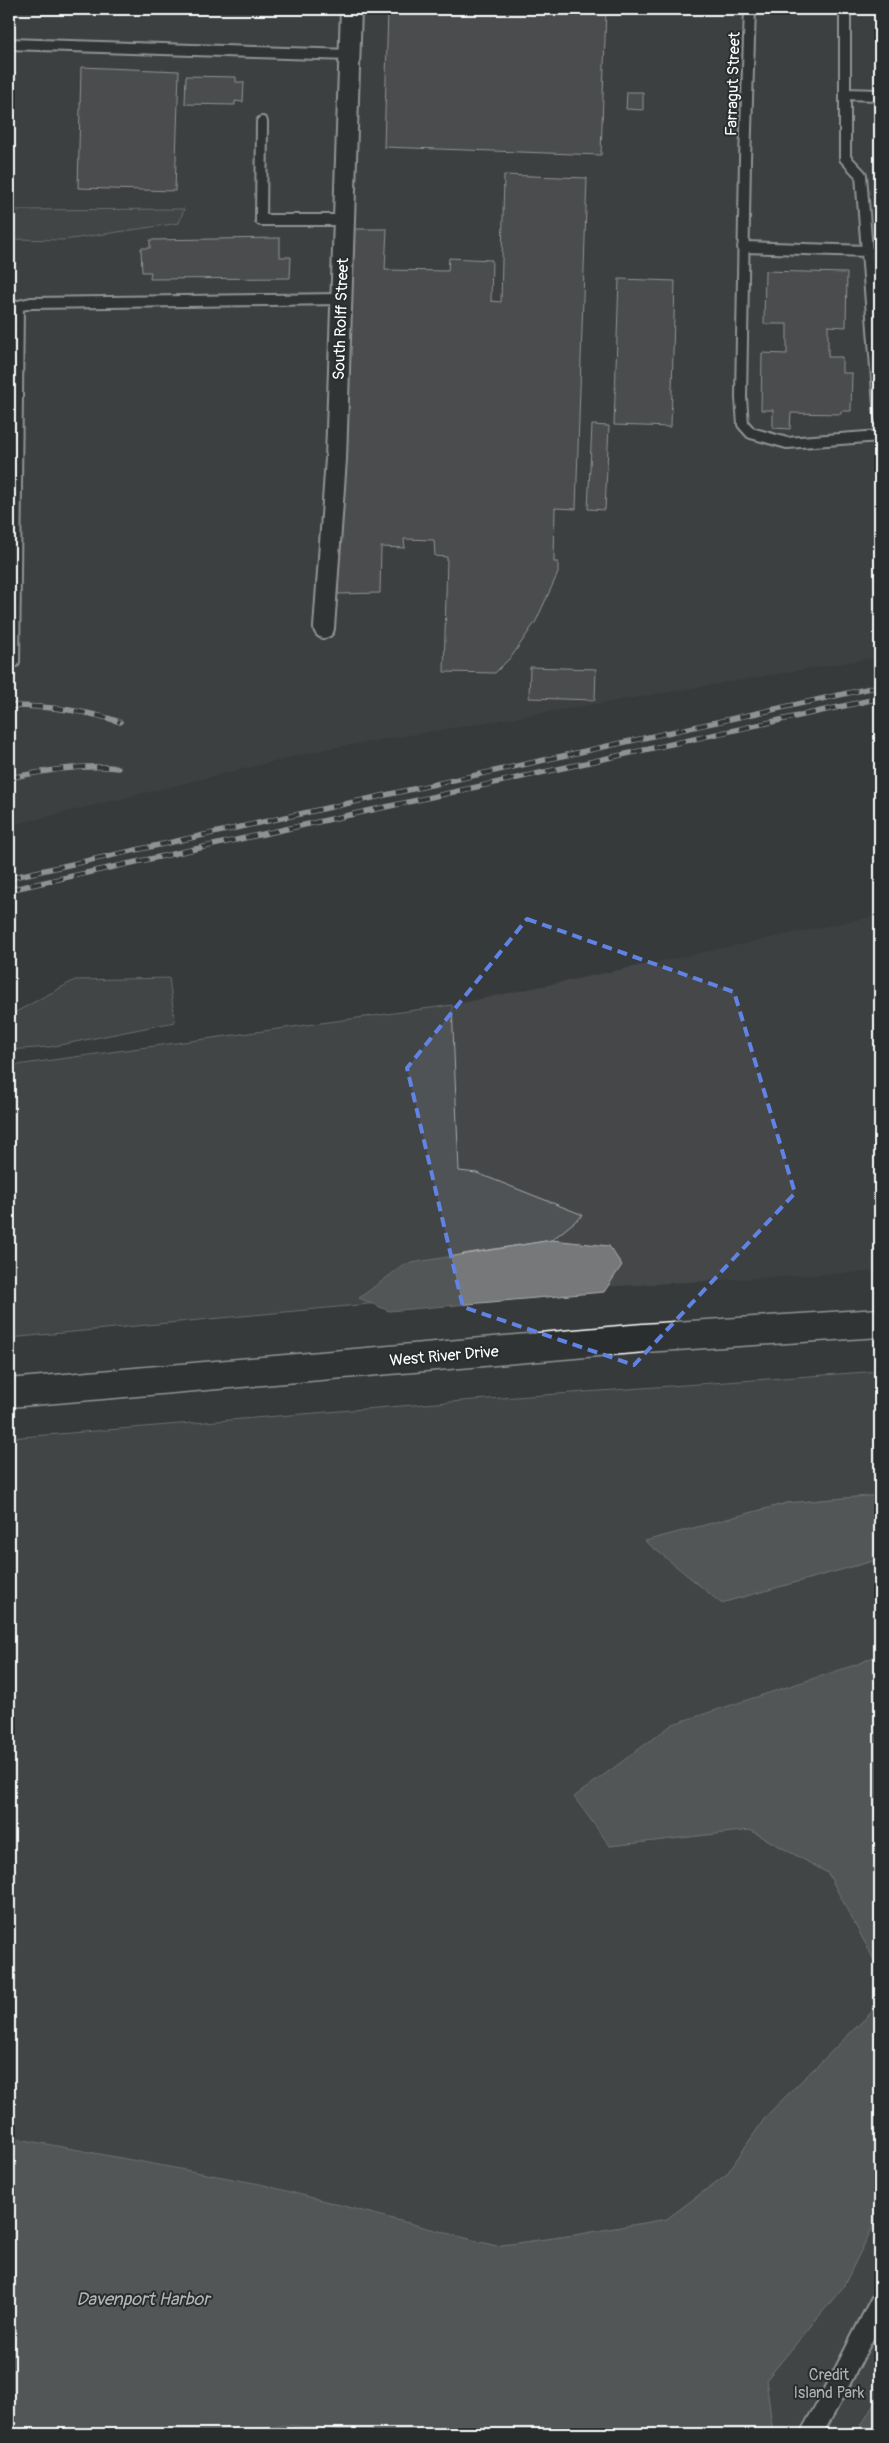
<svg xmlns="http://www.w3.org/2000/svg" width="889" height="2443" viewBox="0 0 889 2443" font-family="Pangolin,sans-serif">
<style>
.built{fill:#444748}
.green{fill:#505354;stroke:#a8a9aa}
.water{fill:#767879;stroke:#adaeaf}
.building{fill:#636465;stroke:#fff}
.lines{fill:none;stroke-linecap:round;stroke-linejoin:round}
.service-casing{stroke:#fff;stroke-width:14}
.minor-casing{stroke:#fff;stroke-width:24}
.primary-casing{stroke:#fff;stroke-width:31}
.service{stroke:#2a2d2e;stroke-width:10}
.minor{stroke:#2a2d2e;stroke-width:20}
.primary{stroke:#2a2d2e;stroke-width:28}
.rail-casing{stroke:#fff;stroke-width:5.5}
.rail{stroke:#2a2d2e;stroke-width:4;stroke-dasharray:11;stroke-linecap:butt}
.marked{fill:none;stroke:#6183e4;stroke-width:4;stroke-dasharray:10 6;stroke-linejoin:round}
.labels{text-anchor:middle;stroke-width:4;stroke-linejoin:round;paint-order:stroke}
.street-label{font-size:16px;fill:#fff;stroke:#2a2d2e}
.park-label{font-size:16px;fill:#b0b2b2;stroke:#2a2d2e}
.water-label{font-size:18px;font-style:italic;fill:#b4b5b5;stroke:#2a2d2e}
</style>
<rect width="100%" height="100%" fill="#373a3b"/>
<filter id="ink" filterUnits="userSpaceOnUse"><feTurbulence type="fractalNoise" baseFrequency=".02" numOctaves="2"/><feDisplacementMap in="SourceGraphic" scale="10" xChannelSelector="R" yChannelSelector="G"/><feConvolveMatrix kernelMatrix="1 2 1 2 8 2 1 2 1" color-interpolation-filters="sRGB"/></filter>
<g filter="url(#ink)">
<path class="built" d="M9,9H880V657L326,749L9,826Z
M880,915V1271L465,1295L452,1005Z"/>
<path class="green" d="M184,209L179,223L64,240L9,239V210Z
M169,978L175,1022L50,1047L9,1050L12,1014L75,980Z
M452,1005L459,1171L477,1173L583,1215L552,1240L463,1254L465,1295L9,1338V1066Z
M880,1371V1495L787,1503L646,1541L721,1603L880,1559V1654L858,1664L610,1846L750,1830L828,1873L880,1971V2004L767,2115L727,2174L667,2219L575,2235L496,2246L345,2207L9,2137V1438L474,1400Z
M880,2212V2397L858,2434H773L766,2380L843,2287Z
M285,2425L400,2434H231Z"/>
<path class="water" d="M552,1240L609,1246L622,1265L604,1292L389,1311L359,1298L405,1264Z
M880,1495V1559L721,1603L645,1541L787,1503Z
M880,1654V1971L828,1873L750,1830L610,1846L574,1797L673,1724L858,1664Z
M880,2004V2212L843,2287L766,2380L773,2434H400L285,2425L231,2434H9V2137L260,2184L496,2246L575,2235L667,2219L727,2174L767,2115Z
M880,2394V2434H856Z"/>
<path class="building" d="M388,9H606L601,155L384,147Z
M81,67L179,71L175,191L78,188Z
M186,76L236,77V82H244L243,102L235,101V105L185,104Z
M627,92H643V110L626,109Z
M504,175L587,178L576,509L555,508L554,562H558V573L536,621L512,656L495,673L444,672L447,557L435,556L434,540L404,539L405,548L381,547L380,593L338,594L345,381L353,229H387L385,270L448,271L449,258L492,260L491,301L501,302Z
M280,238V257H291L290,278L150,279L151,272H142L141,248H150V240Z
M765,271L847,273L846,327L828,326V357H842V373H852L851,411H841V414L791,413L790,429L773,428V410H761L762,353L787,354V324H764Z
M619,279L675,281L671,427L614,425Z
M592,425L609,426L605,510L588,509Z
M530,667L596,669L595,700L529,698Z"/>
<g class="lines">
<defs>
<path id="service" d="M750,9L745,159L741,398L743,424L751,433L787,443L880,436
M845,9V158L861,175L880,418
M9,44L349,55
M845,94L880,95
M262,122L261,220H343
M743,247L868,251
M9,663L14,662L18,306L31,303L341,299"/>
<path id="minor" d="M324,628L336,459L351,9
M811,2434L834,2393L880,2303"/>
<path id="primary" d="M9,1393L644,1338L880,1323"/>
</defs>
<use href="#service" class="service-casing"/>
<use href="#minor" class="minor-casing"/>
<use href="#primary" class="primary-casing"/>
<use href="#service" class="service"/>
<use href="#minor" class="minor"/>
<use href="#primary" class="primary"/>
<defs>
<path id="rail" d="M9,706C46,706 85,710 120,722
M9,778C44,771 83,764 118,768
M9,878L880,686
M9,890L880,698"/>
</defs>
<use href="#rail" class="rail-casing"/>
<use href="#rail" class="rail"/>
</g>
</g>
<path d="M0 0H889V2443H0ZM527,919L734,992L795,1193L634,1365L463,1307L407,1068Z" fill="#373a3b" fill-opacity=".55" fill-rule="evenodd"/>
<path class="marked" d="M527,919L734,992L795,1193L634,1365L463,1307L407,1068Z"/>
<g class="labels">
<g class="street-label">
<text transform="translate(732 84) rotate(-88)" y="6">Farragut Street</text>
<text transform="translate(340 319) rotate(-88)" y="6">South Rolff Street</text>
<text transform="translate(444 1355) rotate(-5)" y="6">West River Drive</text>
</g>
<g class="park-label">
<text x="829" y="2380">Credit<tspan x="829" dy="18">Island Park</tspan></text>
</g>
<g class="water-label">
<text x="143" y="2305">Davenport Harbor</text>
</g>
</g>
<rect width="889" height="2443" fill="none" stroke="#2a2d2e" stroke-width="30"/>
<rect x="15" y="15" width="859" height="2413" fill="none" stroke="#fff" stroke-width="2" filter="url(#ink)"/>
</svg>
